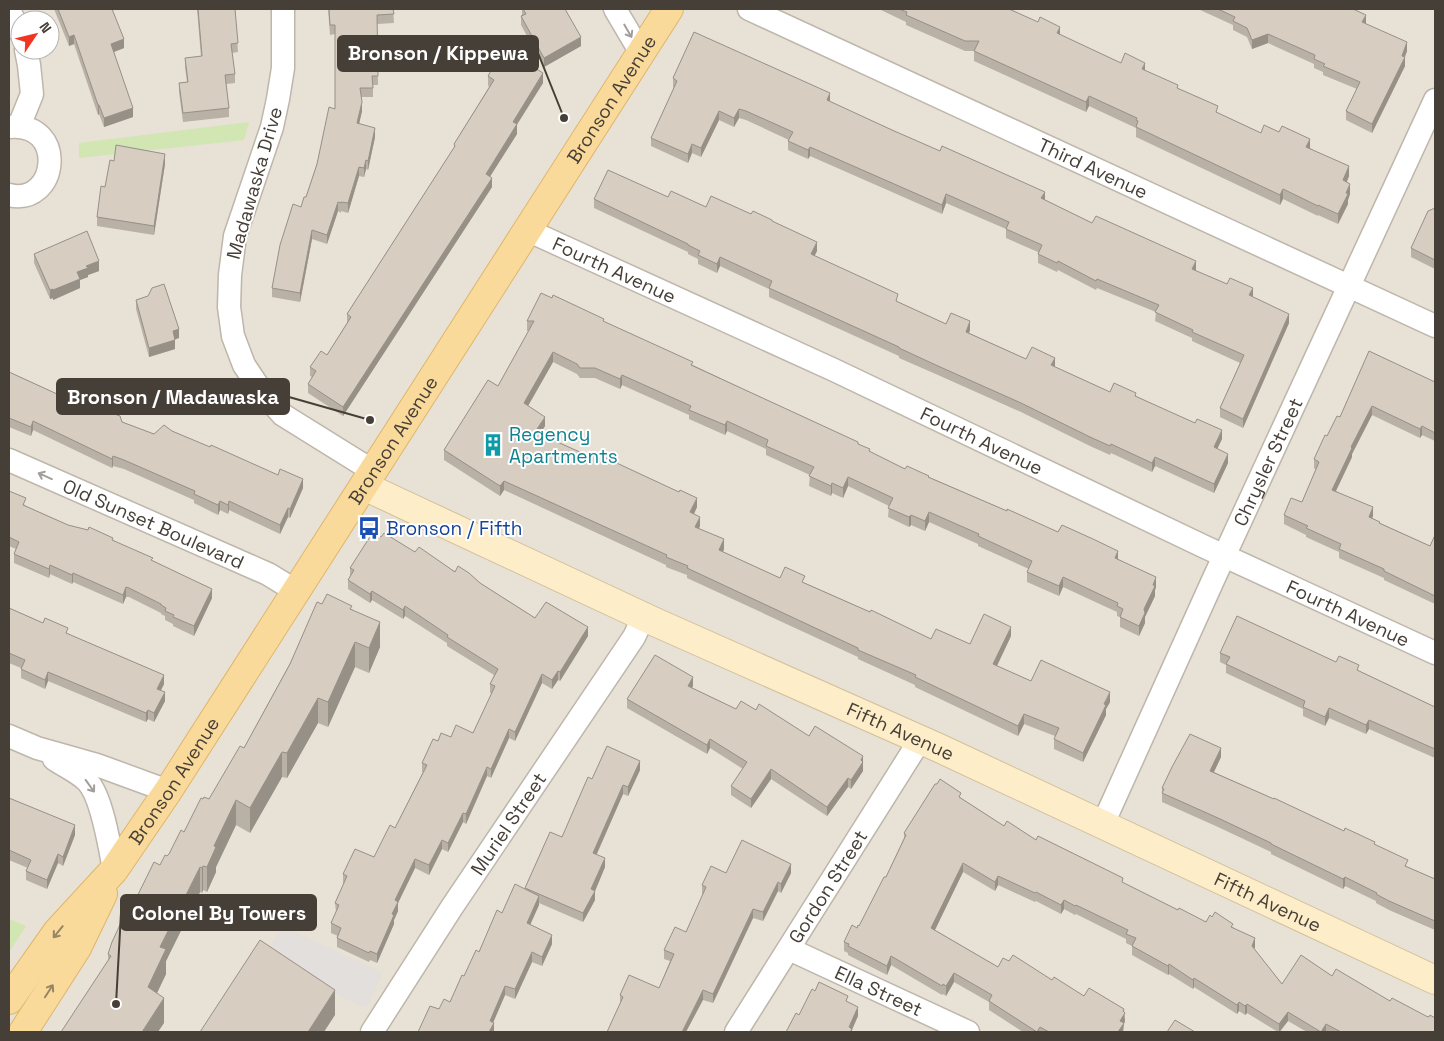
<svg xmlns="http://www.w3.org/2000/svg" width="1444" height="1041" viewBox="0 0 1444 1041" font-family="'Space Grotesk',sans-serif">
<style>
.residential{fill:#e7e1d6;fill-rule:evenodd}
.green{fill:#d1e6b2}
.parking{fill:#e2dfdc}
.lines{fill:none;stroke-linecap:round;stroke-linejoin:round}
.street-casing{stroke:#beb6ab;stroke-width:25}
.secondary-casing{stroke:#d2c099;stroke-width:30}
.primary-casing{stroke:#dfb66a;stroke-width:30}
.street{stroke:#fff;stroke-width:22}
.secondary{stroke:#fdedc8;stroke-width:28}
.primary{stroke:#fada9a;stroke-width:28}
.wall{fill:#b9b0a6}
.shaded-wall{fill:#969087}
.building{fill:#d7cdc1;stroke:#969087}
.oneway{stroke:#a29f9b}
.oneway2{stroke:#978564}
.labels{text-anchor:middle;stroke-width:4;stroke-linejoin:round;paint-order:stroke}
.street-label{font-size:19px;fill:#463f37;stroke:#fff}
.culture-label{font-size:19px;fill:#0d838f;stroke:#fff;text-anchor:start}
.transit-label{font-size:19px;fill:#164399;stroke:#fff;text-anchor:start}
.leader{fill:none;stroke:#463f37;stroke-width:2}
.callout-dot{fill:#463f37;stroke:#fff;stroke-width:2}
.callout{fill:#463f37;stroke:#463f37;stroke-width:2}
.callout-label{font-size:20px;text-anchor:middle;font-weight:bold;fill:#fff}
</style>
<rect width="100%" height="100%" fill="#f3efe8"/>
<path class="residential" d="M9,9H1435V1032H9ZM20,20H50V50H20Z"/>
<path class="green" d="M249,122L244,140L79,158V143Z
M9,919L26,926L9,952Z"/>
<path class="parking" d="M281,925L382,973L366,1008L265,960Z"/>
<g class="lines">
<defs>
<g id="street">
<path d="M283,9V68L278,99L272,127L235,236L230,275L229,307L233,336L244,365L262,392L283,415L373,471"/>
<path d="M615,9L641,53"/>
<path id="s1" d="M749,9L1435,326"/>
<path d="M9,10L20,32"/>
<path d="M19,126L32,94L29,65L26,50"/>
<path d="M9,127C68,121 58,207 9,195"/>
<path id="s2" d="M527,230L834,370L1205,547L1435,653"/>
<path id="s3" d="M9,460L268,574L296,591"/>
<path d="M9,736L37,748L97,765L168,791"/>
<path d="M54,759C64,766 78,772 87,781C102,796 110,848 114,870"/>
<path id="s4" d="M1102,826L1214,578L1435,100"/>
<path id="s5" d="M789,949L968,1032"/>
<path id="s6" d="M372,1032L452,907L634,637L644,616"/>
<path id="s7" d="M736,1032L920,740"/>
</g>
<g id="secondary">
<path id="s8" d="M364,486L655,622L939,748L1435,980"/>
</g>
<g id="primary">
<path id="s9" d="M9,1000L57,932L114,870L168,791L669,9"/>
<path d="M23,1032L77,948L103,894"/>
</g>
</defs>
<use href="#street" class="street-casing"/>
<use href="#secondary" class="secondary-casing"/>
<use href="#primary" class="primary-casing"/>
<use href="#street" class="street"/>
<use href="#secondary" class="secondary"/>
<use href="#primary" class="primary"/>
</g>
<path class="wall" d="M54,9H112L124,48L114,52L133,117L104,127L99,114L98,115L74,44L69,46Z
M197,9H235L238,52L232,53L235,74V83L226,84L229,108V117L183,122L179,92V83L187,82L185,67V58L201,57Z
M328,9H393L394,23L377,24L378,85H373V97H361L362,111L359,124L375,137L368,170L366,169L364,177L359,176L348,213L341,211V213L338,211L327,244L312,239L300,302L272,297V288L301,207L306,197L335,109V34L330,35Z
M522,9L581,46L544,67L521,25V16L522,15Z
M879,9H1009L1060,35L1121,63L1145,70L1178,89L1218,113L1261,133L1310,148L1349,176L1347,182L1350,194L1348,200V204L1338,224L1318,215V216L1283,199L1280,205L1136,137V128L1089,106L1086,112L974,61V51H965L906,25V22Z
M1198,9H1353L1366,24L1407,51L1405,57V66L1372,133L1346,120V111L1357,89L1323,75V72L1314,68V64L1268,43L1252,49L1247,37L1233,30V25Z
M504,64L543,83L517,124V134L490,176L492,187L343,416L308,393V384L312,377L310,376V367L327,355L347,323V314L454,148V144L489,87L488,85V76Z
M673,78L830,102L1045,200L1092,223L1252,297L1289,323L1243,428L1220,417V408L1240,363L1192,341V338L1155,321L1156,312L1097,288L1096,290L1058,270L1057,272L1038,263V252L1006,238V229L946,203L942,214L810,156L808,159L788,150V141L789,140L746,120L739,118L734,127L719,120L701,157L692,153L688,163L651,146V138L674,88L673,87Z
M114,161L165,164L154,235L97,226V217Z
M668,197L706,207L751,214L772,222L817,251L814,256L898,302L946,324L970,330L969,333L1026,359L1055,367L1110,392L1136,396L1222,439L1217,448L1228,463L1214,493L1155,466L1152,472L1111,453L1110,455L1090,446L1021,412L938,375L899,358V356L769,297V289L720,266L717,273L698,264V259L688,254V252L594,208V199Z
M1435,208V269L1411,257V248Z
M34,254L99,271L88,275V277L80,280V288L53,300V298L50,299L34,263Z
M148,296L179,338L175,339V349L149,357L136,309V300Z
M527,321L604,322L693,365L858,444L870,452L905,469L929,477L1118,559L1156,587L1155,590V596L1145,617V623L1139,636L1120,627V617L1117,616V612L1063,587L1059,596L1027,582V572L1029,569L978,546V544L929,522L925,531L911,525L909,527L888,517L889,506L848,486L843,498L832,493L831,496L809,486L810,475L766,455V449L727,431L725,435L689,419V415L622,385L620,389L595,378H580L577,374L553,362L528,406L545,426L540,434L697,507L694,514L700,526L699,528L724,549L723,552L780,578L805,583L931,639L970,644L1011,636L997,666L1031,681L1110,702L1106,709V715L1083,762L1054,749V739L1055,736L1024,724L1018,736L915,687V685L858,659V657L687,578V575L666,567V565L504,490L500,496L444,460V450L498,386L529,331H527Z
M9,372L68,399L95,406L122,422L154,434L172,431L303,488L290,518L288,517L280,534L229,510L228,514L220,510L218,515L194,503V500L124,469L113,466L112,468L33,430L31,436L9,427Z
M1435,382V441L1422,435L1420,438L1372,415L1352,454V457L1336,491L1373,516L1372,518L1380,523L1430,546L1435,535V604L1384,580V578L1339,558V552L1306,537V535L1284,524V515L1302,502L1316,470L1314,468V459L1327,436L1340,417Z
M9,491L26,506L68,525L113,540L153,561L212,598L194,636L173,626V624L165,620V616L161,614V613L129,597H126L123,604L73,582L72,584L50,574L49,578L14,563V554L16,549L9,546Z
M381,537L415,552L480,583L535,618L588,636L560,681L558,680L552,689L542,683L515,741L509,738L491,778L487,776L466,824L463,822L448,852L442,849L429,875L415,868L398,903V911L394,920V924L377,963L370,960L369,962L337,947V938L338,936L331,933V923L336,912L335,903L344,884L343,883V874L374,857L395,828L423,772H422V763L438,741L451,737L473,733L492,693H490V684L494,675L447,646V643L405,616L403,619L372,600L370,603L348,589V580L350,576V568Z
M322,604L352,609L380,647L369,673L355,667L328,727L318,723L287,778L282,777L250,833L236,825L216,867V872L207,892L203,890L202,893L200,892L166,961V974L157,993L164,1023L108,962V954L128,915L160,865L169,854L184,832L203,799H209L244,748Z
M9,608L68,634L164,684L161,690L165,701L154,722L148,719L146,722L48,681L45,689L21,678V668L9,663Z
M1220,653L1336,662L1359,671L1435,707V758L1369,729L1366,734L1329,718L1325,726L1303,716V709L1226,673V665L1220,662Z
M693,686L692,688L736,709L756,710L809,736L863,765V771L851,789L848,787L827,816L771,779L751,808L731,795V786L743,769L710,748L707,754L627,708V699Z
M1221,757L1214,772L1375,845L1408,867L1435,879V930L1389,910L1376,903V901L1345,886L1343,889L1271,854V852L1218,827L1162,802V788Z
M640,770L628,796L623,794L597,854L605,867L595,891V900L583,922L539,903V905L530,924L552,944L542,966L532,962L515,999L505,995L493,1022L494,1032H418L439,1009L450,1002L464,976L479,952L502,913L525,889V888L562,837L592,779Z
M937,784L961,798L1004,826L1036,840L1178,910L1206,922L1233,927L1255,947L1254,949L1282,984L1332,976L1435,1032H1307L1288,1021L1280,1032H1278L1247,1013L1245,1015L1239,1011L1237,1014L1194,987L1193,989L1169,974L1168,975L1132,955V946L1126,943V939L1076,914L1075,915L1064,909L1061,914L1036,901L1035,902L998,885L995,891L963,872L935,930L998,967L1009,961L1052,980L1084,996L1124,1012L1125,1022L1124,1023L1123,1032H1023L989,1010V1002L954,982L946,996L943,994L942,995L891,965L887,975L848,955V953L844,951V942L859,926L886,877L904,838V833Z
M9,798L75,835L63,866L58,863L47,889L26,880V871L28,868L9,860Z
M726,873H791L781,893L778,891L763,921L753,918L713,1003L703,1000L620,1004V995L659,988L670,961L664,959V950L686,932L703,895L702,894V885Z"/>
<path class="shaded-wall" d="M1366,15V24L1362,22Z
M1060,27V37L1057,33Z
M1268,34V43L1252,49V40Z
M74,35V44L69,46V37Z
M581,37V46L544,67V58Z
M124,39V48L111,53V44Z
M1407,42V51L1403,61L1405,57V66L1372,133V124Z
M1145,63V73L1142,69Z
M543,73V83L513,131V122Z
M830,93V102L827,100Z
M1089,96V106L1086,112V102Z
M362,102V111L357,133V123Z
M98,105H99V114L98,115Z
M133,108V117L104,127V118Z
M739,109V118L734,127V118Z
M719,111V120L701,157V148Z
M517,124V134L486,183V174Z
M375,128V137L368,170V161Z
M1310,139V149L1306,147Z
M692,144V153L688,163V154Z
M810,147V156L808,159V150Z
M165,154V164L154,235V226Z
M366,160V169L364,177V168Z
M1349,166V176L1343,190V180Z
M359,167V176L348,213V203Z
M492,178V187L343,416V407Z
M1350,184V194L1348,200V204L1338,224V214Z
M1283,189V199L1280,205V195Z
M1045,192V201L1041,198Z
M946,194V203L942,214V205Z
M338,202V211L327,244V235Z
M312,230V239L300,302V293Z
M817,242V251L811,263V254Z
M10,255V264L9,267V258Z
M720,257V266L717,273V264Z
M99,261V271L88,275V277L80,280V288L53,300V290L86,266Z
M1196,261V270L1192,278V269Z
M1253,288V297L1249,295Z
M53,289V298L50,299V290Z
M1289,314V323L1243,428V419Z
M970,321V330L966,341V332Z
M179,329V338L173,340V331Z
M175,340V349L149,357V348Z
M553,352V362L524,413V403Z
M1055,358V367L1051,365Z
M622,375V385L620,389V379Z
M95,396V406L91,414V405Z
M1372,406V415L1352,454V457L1332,499V490L1351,447Z
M545,417V426L535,442V432Z
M33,421V430L31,436V427Z
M727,421V431L725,435V425Z
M1422,426V435L1420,438V429Z
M1222,430V439L1214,456V447Z
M1228,454V463L1214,493V484Z
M113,456V466L112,468V459Z
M1155,457V466L1152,472V463Z
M848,477V486L843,498V488Z
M303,479V488L290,518V509Z
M504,481V490L500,496V486Z
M832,483V493L831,496V486Z
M697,498V507L690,522V512Z
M220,501V510L218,515V505Z
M229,501V510L228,514V505Z
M1373,507V516L1369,526V517Z
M288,508V517L280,534V525Z
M929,512V522L925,531V521Z
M911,515V525L909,527V517Z
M700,517V526L695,536V527Z
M724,539V549L719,560V550Z
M1118,551V561L1115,558Z
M50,565V574L49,578V569Z
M73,573V582L72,584V575Z
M1063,577V587L1059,596V586Z
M1156,577V587L1155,590V596L1145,617V623L1139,636V626L1144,609Z
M126,587V597L123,604V595Z
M212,589V598L194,636V626Z
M372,591V600L370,603V594Z
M405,606V616L403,619V610Z
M380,622V647L369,673V648Z
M588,627V636L560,681V672Z
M1011,627V636L993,674V664Z
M355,642V667L328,727V702Z
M558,671V680L552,689V680Z
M48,672V681L45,689V680Z
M542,674V683L515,741V732Z
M164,675V684L157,698V689Z
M693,677V686L688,695V686Z
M165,692V701L154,722V713Z
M1110,692V702L1106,709V715L1083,762V753Z
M318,698V723L287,778V753Z
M1329,708V718L1325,726V717Z
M148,710V719L146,722V713Z
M1024,714V724L1018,736V726Z
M1369,720V729L1366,734V725Z
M509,729V738L491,778V769Z
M710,739V748L707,754V745Z
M1221,748V757L1210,780V771Z
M282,752V777L250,833V808Z
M863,756V771L851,789V780Z
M640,761V770L628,796V787Z
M487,767V776L466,824V814Z
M771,769V779L751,808V799Z
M848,778V787L827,816V807Z
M623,785V794L593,862V853Z
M236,800V825L216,867V872L207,892V867L214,846Z
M463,813V822L448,852V843Z
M75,825V835L63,866V857Z
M442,840V849L429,875V865Z
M58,854V863L47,889V880Z
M605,858V867L595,891V900L583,922V913L591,889Z
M415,859V868L398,903V911L394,920V924L377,963V954L392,914L395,900Z
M963,863V872L931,938V928Z
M791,864V873L781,893V884Z
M203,866V890L202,893V868Z
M200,867V892L166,961V974L148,1012V987L160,947Z
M998,876V885L995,891V882Z
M1345,877V886L1343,889V879Z
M778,882V891L763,921V912Z
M539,896V905L527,932V923Z
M1064,900V909L1061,914V905Z
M753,909V918L713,1003V994Z
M552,935V944L542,966V957Z
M1255,938V947L1252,955V946Z
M532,952V962L515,999V989Z
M891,956V965L887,975V966Z
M1169,964V974L1168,975V966Z
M954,973V982L946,996V986Z
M1194,978V987L1193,989V980Z
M505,986V995L490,1030V1021Z
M335,990V1015L324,1032H308Z
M703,990V1000L686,1032H682Z
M164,998V1023L158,1032H142Z
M1239,1002V1011L1237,1014V1005Z
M1247,1004V1013L1245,1015V1006Z
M858,1007V1016L852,1030V1032H849V1027Z
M1124,1009L1125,1022L1124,1023L1123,1032H1118L1120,1021Z
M1288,1012V1021L1279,1032V1024Z
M494,1023V1032H489Z
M1326,1024V1032H1321Z"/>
<path class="building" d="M58,9H112L124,39L111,44L133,108L104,118L99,105H98L74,35L69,37Z
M198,9H235L238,43L231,44L235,74L225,75L229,108L183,113L179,83L188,82L185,58L202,56Z
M329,9H393L394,14L377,15L378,76H372L373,88H360L362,102L357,123L375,128L368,161L366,160L364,168L359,167L348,203L341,202V203L338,202L327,235L312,230L300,293L272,288L280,245L293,204L301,207L304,197H306L317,164L329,107L335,109V25H330Z
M523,9H565L581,37L544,58L521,16L526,14Z
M899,9H1009L1038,22L1040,17L1060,27L1057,33L1121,63L1125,53L1145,63L1142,69L1178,85L1177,88L1218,106L1216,112L1261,133L1264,125L1279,132L1282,126L1310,139L1306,147L1349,166L1343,180L1350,184L1346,193L1348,194L1338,214L1318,205V206L1283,189L1280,195L1136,127L1138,121L1136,120L1137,118L1089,96L1086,102L974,51L979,41H965L906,15L907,12Z
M1218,9H1353L1366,15L1362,22L1407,42L1402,56L1405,57L1372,124L1346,111L1360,82L1323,66L1325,64L1314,59L1315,55L1268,34L1252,40L1247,28L1233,21L1235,17Z
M694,32L830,93L827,100L892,130L940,151L942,146L1045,192L1041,198L1092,223L1096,216L1196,261L1192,269L1227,284L1230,278L1253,288L1249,295L1289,314L1243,419L1220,408L1244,355L1192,332L1193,330L1155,312L1159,305L1097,279L1096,281L1058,261L1057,263L1038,254L1042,245L1006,229L1009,222L946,194L942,205L810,147L808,150L788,141L793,132L746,111L739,109L734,118L719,111L701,148L692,144L688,154L651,138L677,81L673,78Z
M511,53L543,73L513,122L517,124L486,174L492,178L343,407L308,384L316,371L310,367L321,351L327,355L351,317L347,314L455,146L454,144L494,80L488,76L497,60L504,64Z
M116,145L165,154L154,226L97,217L101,186L105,187L110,160L114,161Z
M608,170L668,197L671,191L706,207L711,196L751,214L753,211L772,220V221L817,242L811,254L898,294L896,301L946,324L951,313L970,321L966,332L1026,359L1032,347L1055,358L1051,365L1110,392L1114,383L1136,393L1135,396L1195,423L1197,419L1222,430L1214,447L1228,454L1214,484L1155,457L1152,463L1111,444L1110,446L1090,437L1021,403L938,366L899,348V347L769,288L772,281L720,257L717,264L698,255L700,251L688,245V244L594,199Z
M1435,208V260L1411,248L1428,211Z
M87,231L99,261L86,266L88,268L77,272L80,279L53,290V289L50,290L34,254Z
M164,284L179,329L173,331L175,340L149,348L136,300L148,296L152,288Z
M541,293L552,298L553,295L604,319L603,321L693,362L691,365L858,442V444L870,449L869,451L905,469L907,466L929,476L928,477L1007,511V509L1058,532L1062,525L1093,539L1118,551L1115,558L1156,577L1153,585L1155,586L1144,609L1145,613L1139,626L1120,617L1123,609L1117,606L1118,603L1063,577L1059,586L1027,572L1032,561L978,536L979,534L929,512L925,521L911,515L909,517L888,508L893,498L848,477L843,488L832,483L831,486L809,476L814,467L766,446L768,440L727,421L725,425L689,410L691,406L622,375L620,379L595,368H580L577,364L553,352L524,403L545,417L535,432L591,457L593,452L679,492L680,490L697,498L690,512L700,517L695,527L724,539L719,550L780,578L785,567L805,576L802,582L870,612L871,610L931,639L936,629L970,644L984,614L1011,627L993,664L1031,681L1041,660L1110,692L1104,704L1106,705L1083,753L1054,739L1059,728L1024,714L1018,726L915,677L916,675L858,650V648L687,568L688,566L666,557L667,555L504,481L500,486L444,450L488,380L498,386L534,321H527Z
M1369,351L1435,382V433L1422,426L1420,429L1372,406L1351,447L1352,448L1332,490L1373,507L1369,517L1380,522L1379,523L1430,546L1435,535V596L1384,571V569L1339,549L1341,544L1306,528L1308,526L1284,515L1291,498L1302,502L1319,462L1314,459L1325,435L1327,436L1337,416L1340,417Z
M9,372L68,399L74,387L95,396L91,405L120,416L122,422L154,434L164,425L172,431L210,447L211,445L278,475L280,469L303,479L290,509L288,508L280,525L229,501L228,505L220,501L218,505L194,494L195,491L124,460L113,456L112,459L33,421L31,427L9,418Z
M9,491L26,498L23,505L68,525L88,530L89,527L113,538L112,540L153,558L151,560L212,589L194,626L173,617L174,615L165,611L166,608L161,605V604L129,588L126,587L123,595L73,573L72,575L50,565L49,569L14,554L19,542L9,537Z
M373,532L381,537L384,533L415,552L419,547L455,572L458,566L469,573L480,583L535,618L546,602L588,627L560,672L558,671L552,680L542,674L515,732L509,729L491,769L487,767L466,814L463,813L448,843L442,840L429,865L415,859L395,900L398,902L392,914L394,915L377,954L370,951L369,953L337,938L341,928L331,923L339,905L335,903L347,876L343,874L355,849L374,857L390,825L395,828L427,765L422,763L433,739L438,741L441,733L451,737L456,725L473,733L495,686L490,684L498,669L447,637L448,635L405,606L403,610L372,591L370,594L348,580L354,570L350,568Z
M327,594L352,606L350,609L380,622L369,648L355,642L328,702L318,698L287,753L282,752L250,808L236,800L214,846L216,847L207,867L203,866L202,868L200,867L160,947L166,949L148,987L164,998L142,1032H61L111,956L108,954L112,942L125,914L128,915L154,862L160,865L165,855L167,856L169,854L181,830L184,832L201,798L203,799L204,797L209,799L240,746L244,748L290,664L317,602L322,604Z
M9,608L43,623L45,618L68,628L66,633L164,675L157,689L165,692L154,713L148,710L146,713L48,672L45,680L21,669L25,660L9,653Z
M1237,616L1336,662L1339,656L1359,665L1357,670L1435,707V749L1369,720L1366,725L1329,708L1325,717L1303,707L1305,701L1226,664L1230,657L1220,653Z
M655,655L693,677L688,686L736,709L741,701L756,710L759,704L809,736L815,726L863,756L861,760L863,762L851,780L848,778L827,807L771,769L751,799L731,786L747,762L710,739L707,745L627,699Z
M1190,734L1221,748L1210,771L1274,799V798L1344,831L1345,828L1375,842L1374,844L1408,860L1405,866L1435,879V921L1389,901L1376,894L1377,893L1345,877L1343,879L1271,844V843L1218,818L1162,793L1164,789L1162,788L1172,767Z
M607,746L640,761L628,787L623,785L593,853L605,858L591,889L595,891L583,913L525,888L550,832L562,837L588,777L592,779Z
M940,779L961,793L959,797L1004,826L1007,821L1036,840L1038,836L1123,878L1122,882L1178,910L1179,908L1206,922L1210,915L1212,917L1215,912L1233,924L1231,927L1255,938L1252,946L1282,984L1301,955L1332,976L1336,969L1390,1001L1392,998L1426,1016L1429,1017L1430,1015L1435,1018V1032H1341L1326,1024L1321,1032L1288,1012L1279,1024L1247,1004L1245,1006L1239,1002L1237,1005L1194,978L1193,980L1169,964L1168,966L1132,946L1136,938L1126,934L1128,930L1076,905L1075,906L1064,900L1061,905L1036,892L1035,893L998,876L995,882L963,863L931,928L998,967L1003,958L1009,961L1013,955L1052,980L1054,977L1084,996L1089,988L1124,1009L1123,1011L1125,1013L1120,1021L1124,1023L1118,1032H1049L1040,1027L1037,1032L989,1001L992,995L954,973L946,986L943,984L942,986L891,956L887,966L848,946L849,944L844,942L852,925L857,928L858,925L859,926L884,877H886L906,835L904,833L935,784H937Z
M9,798L75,825L63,857L58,854L47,880L26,871L31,860L9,850Z
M742,840L791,864L781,884L778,882L763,912L753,909L713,994L703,990L682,1032H607L623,997L620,995L629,975L659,988L674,954L664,950L675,927L686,932L706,887L702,885L711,866L726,873Z
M515,884L539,896L527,923L552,935L542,957L532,952L515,989L505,986L490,1021L494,1023L489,1032H418L430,1006L439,1009L444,999L450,1002L462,975L464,976L476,950L479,952L497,910L502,913Z
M260,940L335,990L308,1032H200Z
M819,982L848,996L846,1001L858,1007L849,1027L852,1029L850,1032H786L796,1013L799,1015L812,989L815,991Z
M1175,1020L1195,1032H1167Z"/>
<defs><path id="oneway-shaft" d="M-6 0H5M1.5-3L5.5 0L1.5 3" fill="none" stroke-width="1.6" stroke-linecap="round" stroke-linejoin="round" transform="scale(1.25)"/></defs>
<g class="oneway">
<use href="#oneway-shaft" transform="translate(628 31) rotate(60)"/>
<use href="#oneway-shaft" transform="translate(45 476) rotate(-156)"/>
<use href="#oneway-shaft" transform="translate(90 786) rotate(54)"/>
</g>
<g class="oneway2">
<use href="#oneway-shaft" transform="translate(58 932) rotate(129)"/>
<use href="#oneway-shaft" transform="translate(49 991) rotate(-57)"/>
</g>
<defs>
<symbol id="building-bare" viewBox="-9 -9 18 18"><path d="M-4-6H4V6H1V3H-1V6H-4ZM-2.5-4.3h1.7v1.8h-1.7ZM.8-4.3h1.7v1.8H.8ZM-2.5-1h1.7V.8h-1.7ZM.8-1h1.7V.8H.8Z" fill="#0f9aa8" stroke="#fff" stroke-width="2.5" paint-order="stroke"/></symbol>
<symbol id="bus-bare" viewBox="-9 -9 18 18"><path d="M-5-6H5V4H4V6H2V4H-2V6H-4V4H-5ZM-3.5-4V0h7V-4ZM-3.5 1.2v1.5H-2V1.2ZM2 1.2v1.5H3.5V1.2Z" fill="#1a4fb4" stroke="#fff" stroke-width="2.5" paint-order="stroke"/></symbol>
</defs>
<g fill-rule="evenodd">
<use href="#building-bare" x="477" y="429" width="32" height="32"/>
<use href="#bus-bare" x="353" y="512" width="32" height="32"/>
</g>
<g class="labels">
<g class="street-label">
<text dy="7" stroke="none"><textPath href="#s9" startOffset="1085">Bronson Avenue</textPath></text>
<text dy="7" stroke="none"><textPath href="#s1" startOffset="379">Third Avenue</textPath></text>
<text transform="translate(254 183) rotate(-74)" y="7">Madawaska Drive</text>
<text dy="7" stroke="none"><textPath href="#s2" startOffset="96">Fourth Avenue</textPath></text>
<text dy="7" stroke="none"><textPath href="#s9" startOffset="680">Bronson Avenue</textPath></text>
<text dy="7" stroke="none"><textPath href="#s2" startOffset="501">Fourth Avenue</textPath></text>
<text dy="7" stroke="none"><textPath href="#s4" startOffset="400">Chrysler Street</textPath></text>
<text dy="7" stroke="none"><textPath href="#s3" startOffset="158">Old Sunset Boulevard</textPath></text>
<text dy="7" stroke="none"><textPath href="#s2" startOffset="906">Fourth Avenue</textPath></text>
<text dy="7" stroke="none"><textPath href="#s8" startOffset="590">Fifth Avenue</textPath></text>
<text dy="7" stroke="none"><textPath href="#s9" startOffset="275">Bronson Avenue</textPath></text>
<text dy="7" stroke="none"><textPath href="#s6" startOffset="249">Muriel Street</textPath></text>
<text dy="7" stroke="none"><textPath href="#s7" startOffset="172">Gordon Street</textPath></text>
<text dy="7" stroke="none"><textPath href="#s8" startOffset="995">Fifth Avenue</textPath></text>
<text dy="7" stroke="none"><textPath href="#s5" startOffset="99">Ella Street</textPath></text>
</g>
<g class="culture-label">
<text x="509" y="441">Regency<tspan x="509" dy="22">Apartments</tspan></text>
</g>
<g class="transit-label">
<text x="386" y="535">Bronson / Fifth</text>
</g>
</g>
<path class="leader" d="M564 118L538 53M370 420L289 397M116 1004L121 913"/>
<g class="callout-dot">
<circle cx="564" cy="118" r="5"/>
<circle cx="370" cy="420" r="5"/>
<circle cx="116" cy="1004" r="5"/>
</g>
<g class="callout">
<rect x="338" y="36" width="200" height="35" rx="5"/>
<rect x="57" y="379" width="232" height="35" rx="5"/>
<rect x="121" y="895" width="195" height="35" rx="5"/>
</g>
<g class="callout-label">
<text x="438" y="60">Bronson / Kippewa</text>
<text x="173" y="404">Bronson / Madawaska</text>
<text x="219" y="920">Colonel By Towers</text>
</g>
<rect width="1444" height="1041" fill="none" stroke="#463f37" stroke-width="20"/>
<g transform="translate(35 35) rotate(55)"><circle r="24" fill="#ffffff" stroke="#b5b2af"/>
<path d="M0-4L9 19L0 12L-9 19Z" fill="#f23520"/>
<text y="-8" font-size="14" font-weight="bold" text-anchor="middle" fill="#463f37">N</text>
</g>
</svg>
